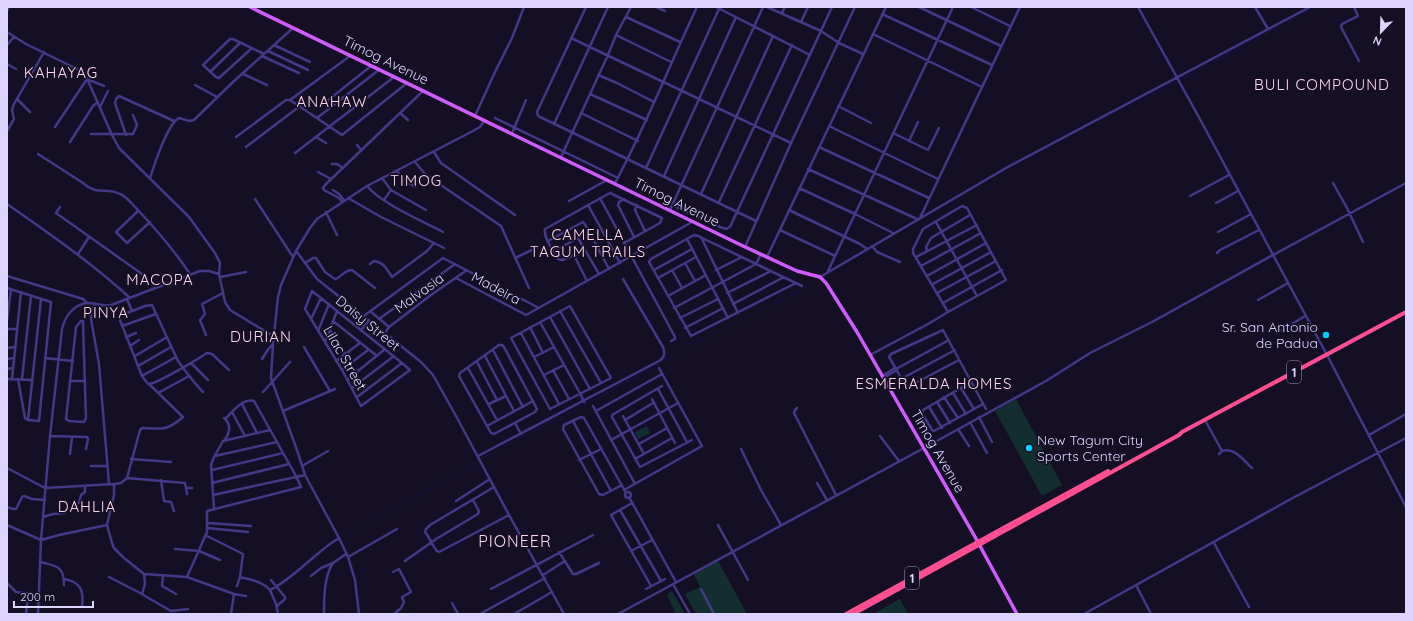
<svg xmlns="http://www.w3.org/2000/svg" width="1413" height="621" viewBox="0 0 1413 621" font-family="Quicksand,sans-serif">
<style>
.green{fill:#122e30}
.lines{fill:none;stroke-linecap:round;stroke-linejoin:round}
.stream{stroke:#091944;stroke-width:1}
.minor{stroke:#433986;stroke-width:2.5}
.major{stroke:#d15bff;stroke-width:3.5}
.highway{stroke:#ff4f92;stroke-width:4}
.poi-dot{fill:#00cdff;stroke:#150f26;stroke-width:1.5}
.labels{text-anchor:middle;stroke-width:3.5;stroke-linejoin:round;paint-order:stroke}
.shield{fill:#150f26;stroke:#a199be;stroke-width:1}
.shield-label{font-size:13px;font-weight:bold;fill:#ddd4ff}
.street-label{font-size:14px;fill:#ddd4ff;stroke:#150f26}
.poi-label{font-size:14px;fill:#ddd4ff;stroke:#150f26;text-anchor:end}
.neighbourhood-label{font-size:15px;letter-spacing:1px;fill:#ffd6ec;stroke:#150f26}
.quarter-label{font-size:16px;letter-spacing:1px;fill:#ffd6ec;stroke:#150f26}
</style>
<rect width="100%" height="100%" fill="#150f26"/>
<path class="green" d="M1016,399L1062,485L1042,496L995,411Z
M647,426L650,433L638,439L635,432Z
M718,561L747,614H696L685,594L700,587L694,574Z
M672,591L685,614H676L667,595Z
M900,599L908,614H873Z"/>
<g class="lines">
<path class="stream" d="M1180,80L1315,7
M1153,95L1177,81
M590,402L685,349L814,283
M481,459L588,403
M358,530L478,461"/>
<path class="minor" d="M586,7L537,112L538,116L756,221
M656,7L665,11
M716,7L810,55
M767,7L821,31L839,43L863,54
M919,7L1001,46
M971,7L1010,26
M1138,7L1201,121L1327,355L1406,507
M1255,7L1268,29
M1354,7L1358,16L1342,24L1341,27L1359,61
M7,11L9,7
M782,13L785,7
M882,14L992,65
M626,17L680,42
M736,17L699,99L791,143
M801,22L808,7
M7,32L26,44L79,70L85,74L112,135L119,148L189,217L215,253L220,263L219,274L225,302L230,310L273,336
M873,34L982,87
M616,35L671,62
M571,38L699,99L664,176
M7,45L14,37
M274,45L310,62
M252,48L219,78L216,77L203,65L230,39H233L264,54
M268,51L308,70
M262,56L299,73
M7,64L16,69
M210,72L240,43
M243,74L267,85
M598,75L617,83L654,102
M195,85L217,97
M590,94L647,120
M17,99L30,112
M290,100L342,135L407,83
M327,101L371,66
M838,106L871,123
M100,107L108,91
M400,113L408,120
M581,113L638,141
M475,116L495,72L512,38L524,7
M317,118L380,69
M495,118L618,178
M554,124L608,7
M829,126L938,179
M55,127L87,79L104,86
M7,131L14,119L12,110L14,104L44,52
M512,133L526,100
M893,133L928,150L939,128
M91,134H133L137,125L133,115
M126,135L115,103L116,99L119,96L174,121
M236,137L286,100H290L350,56
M316,137L326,143
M909,141L918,122
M70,142L93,106L98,102
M357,145L361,150
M246,147L300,106
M819,147L929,198
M434,152L441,163L515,215
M295,153L394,77
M38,154L83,183C97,196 106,187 120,194C126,196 132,204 136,208C156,229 174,250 190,274
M561,157L608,55L616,35L631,7
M415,162L425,174L432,179L501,226L529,288
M332,164H337L343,168
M646,168L719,9
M808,169L917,219
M397,171L402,178L415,187
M318,172L331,179
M150,178C154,165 168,123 179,118L189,121L194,120L233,82L293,28
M382,178L391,190L426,210
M615,183C646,126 669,66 697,7
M1333,183L1347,208L1363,242
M367,186C382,204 422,221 443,232
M799,188L855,214L893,233
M333,190L339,194L344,200
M701,194L773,36
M1190,196L1229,175
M348,198L381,217L444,248
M600,198L675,337V339L671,341
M255,199L293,257
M624,199L619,202L618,205L634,237
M384,200L391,190
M569,201L607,180
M342,202L339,198L324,190L323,188L325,185L423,91
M719,202L792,45
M1216,203L1238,191
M7,204C50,234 92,263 130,298
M588,205L620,263
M637,205L635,210L645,231
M672,205L720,227L726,229L730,227L832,7
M962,206L967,208L1006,280L948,312L913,253V249L923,229Z
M60,207L56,213L142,274
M670,210L763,7
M789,210L860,244L867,249
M138,211L116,232L127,243L150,222
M326,212L337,235
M920,218L1020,7
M936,222L977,296
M780,230L835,256
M1218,232L1251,214
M701,237L738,313
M687,239L728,318
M548,241L583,222L586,226L609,269
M872,246L877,252L900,262
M745,247L791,143L855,7
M554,251L578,238L599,274
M927,251L926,247L931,238L970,215
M297,252L317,279L421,362L433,375L456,416L509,515L564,614
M1217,253L1220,250L1259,230
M78,254L89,237
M767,257L886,7
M916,257L977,225
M515,258L536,248
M305,263L313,258H316L325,272L335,279C341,278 344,270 352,270L375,288
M685,263L695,281
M370,264L374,261C384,262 387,270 392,277L427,251L434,243
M921,266L981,233
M654,270L692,249
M672,270L682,288
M716,270L742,257
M828,271L953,7
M7,276L83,299L87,303
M927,276L986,243
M220,277L246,272
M820,277L1006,168L1310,7
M456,278L526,315L692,222
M658,278L696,257
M587,281L574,255L562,260L558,259C554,251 543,238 545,229L610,193L662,218L660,223L624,243
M796,283L691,336L649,262L651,259L692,236L696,235L700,237L802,286
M933,284L991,252
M7,288L51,302L39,421L28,420L25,418L18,379
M312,291L402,363L410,370L361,406L342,370L305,309Z
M727,293L771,271
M937,293L996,261
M668,296L706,275
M127,299L132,311
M1258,300L1288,283
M943,303L1002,270
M95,304L91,312V319L99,364L109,484
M733,304L784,277
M570,306L611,378L550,409L511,338Z
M674,308L756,264L761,254
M370,311L389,327
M560,311L601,383
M365,315L443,258L539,308
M550,317L590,389
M680,318L718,299
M311,319L321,298
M379,319L455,264
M7,321L11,289
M81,321H83V323L86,418L84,422L69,421L66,419L76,327Z
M333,321L377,356
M540,322L581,395L584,402
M122,326L156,314
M530,327L543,353
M685,328L723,308
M7,329H17
M330,330L345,354
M361,330L369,321
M318,331L329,304
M385,333L389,327L431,295L467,270
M521,333L559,404
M1277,333L1305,316
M206,335L200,320L205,314L202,304L223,293
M126,337L136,333
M949,340L896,369L889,357L891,354L943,330L944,332L986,409
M325,342L337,311
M499,345H502L504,347L537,409L535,412L494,434L491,433L459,376L460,373Z
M130,346L139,340
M304,347L330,391
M7,348L15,347
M493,350L523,407
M870,355L928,324L948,312
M135,356L167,337
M485,356L514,411
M534,357L554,347
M45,358L73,361
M7,359L14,358
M262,359L267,351L272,345
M336,361L360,343
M477,362L497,400
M191,363L208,380
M138,366L171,347
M468,368L497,420
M7,369L13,368
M896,369L905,385L908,387L959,360
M342,370L368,350
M553,370L569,399
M544,375L564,365
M142,376L176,357
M882,376L895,368
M883,378L897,370
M7,379L32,380
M12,379L21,292
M22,379L31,296
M901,379L955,350
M347,380L385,349
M70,381H85
M971,382L923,410L922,413L932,430L934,431L983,404
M662,386L612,415V417L640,467L692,440
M352,388L394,356
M961,388L974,409
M658,389L687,442
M203,392C194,383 186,372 178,361L152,305L145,306L119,316L120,320L142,376L148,384C155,385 198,359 207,353L212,354L229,370
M263,392L290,362
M158,393L189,376
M953,393L966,414
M357,397L402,363
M944,397L958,418
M652,399L675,443
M937,402L950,423
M242,404L257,433
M489,404L506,396
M593,406L635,484
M929,407L942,428
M797,408L795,410L794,413L836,495
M283,411L335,389
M596,411L662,374
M232,412L245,436
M623,416L644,454
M979,417L992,442
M28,420L41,299
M625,420L653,403
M1205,420L1222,451L1219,454
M573,421L611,491
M970,422L987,453
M515,423L521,434
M487,426L533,401
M958,429L969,446
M1369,435L1406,414
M50,436L87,437L88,439L86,449
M880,436L899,461
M611,440L678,403
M224,441C230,433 232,425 224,418
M639,444L667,428
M741,449L761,490L781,525
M1222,451C1235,447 1244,461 1252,468
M70,454L72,437
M215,456L277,442
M478,456L659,361C665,357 665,354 663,347L623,279
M131,459L171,462
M635,459L672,438
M579,460L601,449
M91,466H107
M302,466L328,451
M7,468L45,488L114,484L121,483L127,478L140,430L142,428C162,429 167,431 183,417L150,385
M212,470L283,453
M127,478L185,483L186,488H192
M161,480L164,501L171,502L174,511
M212,483L289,464
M817,483L827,500
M622,485L603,495L599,494L563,429L564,425L581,417L584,418L626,493
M494,487L430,525L426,529L425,532C430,538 432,545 437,551L439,552L509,515
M186,488L187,494
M624,490L702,446L659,368
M625 495a3 3 0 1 1 6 0a3 3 0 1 1-6 0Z
M213,495L305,475
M629,497L676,582
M456,501L490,479
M79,503L81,495L85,492V487
M632,503L611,515L651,586
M7,507L13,509H16L22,497L24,496L32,499L45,500
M214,508L211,465L214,457L223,441L270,430
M620,510L661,581
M43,517L53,514L65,513
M208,523L251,526
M7,525L41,540L59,535L107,525L112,543L114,548L124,558L144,574L187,577L234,594L246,596
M107,525L114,495V484
M718,525L748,580
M207,528L248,532
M205,535L243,554L240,577L237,586
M1214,543L1249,607
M175,549L199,551L220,560
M631,551L652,540
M559,552L573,574H576L599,563
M348,557L397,529
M405,561L436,539L478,514L479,511L473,500
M40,562C57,566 64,566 64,585
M393,572L399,569L411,592L402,597L404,602L401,608L394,614
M144,574L145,584L142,594L145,596L171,611L188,609
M543,575L565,561
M163,576L162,586L176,594
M311,576L321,568L333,563L346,554
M109,577L142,594
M187,577L207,532V511L301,487L296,476L254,401C243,398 233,411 225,419
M240,577C251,580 262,581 270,590C296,577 314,553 339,538
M64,579C81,582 84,591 82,606
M271,580L285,597V599L277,606
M7,583L16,592L39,595
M673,584L690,614
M1136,585L1151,614
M491,589L593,535
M646,589L665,579
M701,589L714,614
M270,590L276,604L278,614
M452,603L458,614
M26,614L28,594
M38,614L41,540L50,436L62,329C65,316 74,304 88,303C96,303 103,307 111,305L200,271H209L219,274
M231,614L234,594
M324,614C324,598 324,576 333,563
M359,614L355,580L348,557L339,538L305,475L298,453L271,378L273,344L278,297L281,285L296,251L310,228L317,219L367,186L471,132L480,127L485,120
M480,614L545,578
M514,614L552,592
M618,614L924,448L1046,381L1090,353L1152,322L1273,255L1406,183
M1084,614L1289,500L1406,438"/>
<path class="major" d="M250,7L743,246L797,271L820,277L826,283L857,332L974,535L1017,614"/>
<path class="highway" d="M846,614L1108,471
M853,614L1150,451L1179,435L1182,432L1406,312"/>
</g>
<g class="poi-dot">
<circle cx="1326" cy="335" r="4"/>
<circle cx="1029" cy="448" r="4"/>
</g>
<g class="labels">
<g class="shield">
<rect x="1287" y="361" width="14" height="22" rx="3"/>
<rect x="905" y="567" width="14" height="22" rx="3"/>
</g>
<g class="shield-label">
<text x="1294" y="377">1</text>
<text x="912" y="583">1</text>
</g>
<g class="street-label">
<text transform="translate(386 60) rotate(26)" y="5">Timog Avenue</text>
<text transform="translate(677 202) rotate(26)" y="5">Timog Avenue</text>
<text transform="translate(496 288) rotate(28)" y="5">Madeira</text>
<text transform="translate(419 293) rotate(-36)" y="5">Malvasia</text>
<text transform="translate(368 323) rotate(39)" y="5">Daisy Street</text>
<text transform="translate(345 358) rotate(60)" y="5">Lilac Street</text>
<text transform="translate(938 451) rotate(60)" y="5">Timog Avenue</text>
</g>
<g class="poi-label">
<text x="1318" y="332">Sr. San Antonio<tspan x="1318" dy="16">de Padua</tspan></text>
<text x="1037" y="445" text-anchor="start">New Tagum City<tspan x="1037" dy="16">Sports Center</tspan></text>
</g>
<g class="neighbourhood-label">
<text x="61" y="78">KAHAYAG</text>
<text x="1322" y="90">BULI COMPOUND</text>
<text x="332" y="107">ANAHAW</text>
<text x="416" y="186">TIMOG</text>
<text x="588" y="240">CAMELLA<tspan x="588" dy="17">TAGUM TRAILS</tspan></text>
<text x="160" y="285">MACOPA</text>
<text x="106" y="318">PINYA</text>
<text x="261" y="342">DURIAN</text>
<text x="934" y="389">ESMERALDA HOMES</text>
<text x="87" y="512">DAHLIA</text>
</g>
<g class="quarter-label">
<text x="515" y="547">PIONEER</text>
</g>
</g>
<rect width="1413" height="621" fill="none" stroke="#ddd4ff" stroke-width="16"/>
<g transform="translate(1381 32) rotate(203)" stroke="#150f26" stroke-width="3" paint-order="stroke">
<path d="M0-3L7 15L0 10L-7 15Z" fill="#ddd4ff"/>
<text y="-6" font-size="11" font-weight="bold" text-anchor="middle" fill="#ddd4ff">N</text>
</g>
<path d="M14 601v6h79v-6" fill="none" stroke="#ddd4ff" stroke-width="2"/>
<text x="20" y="601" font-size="12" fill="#ddd4ff" stroke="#150f26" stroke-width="3" paint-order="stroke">200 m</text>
</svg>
